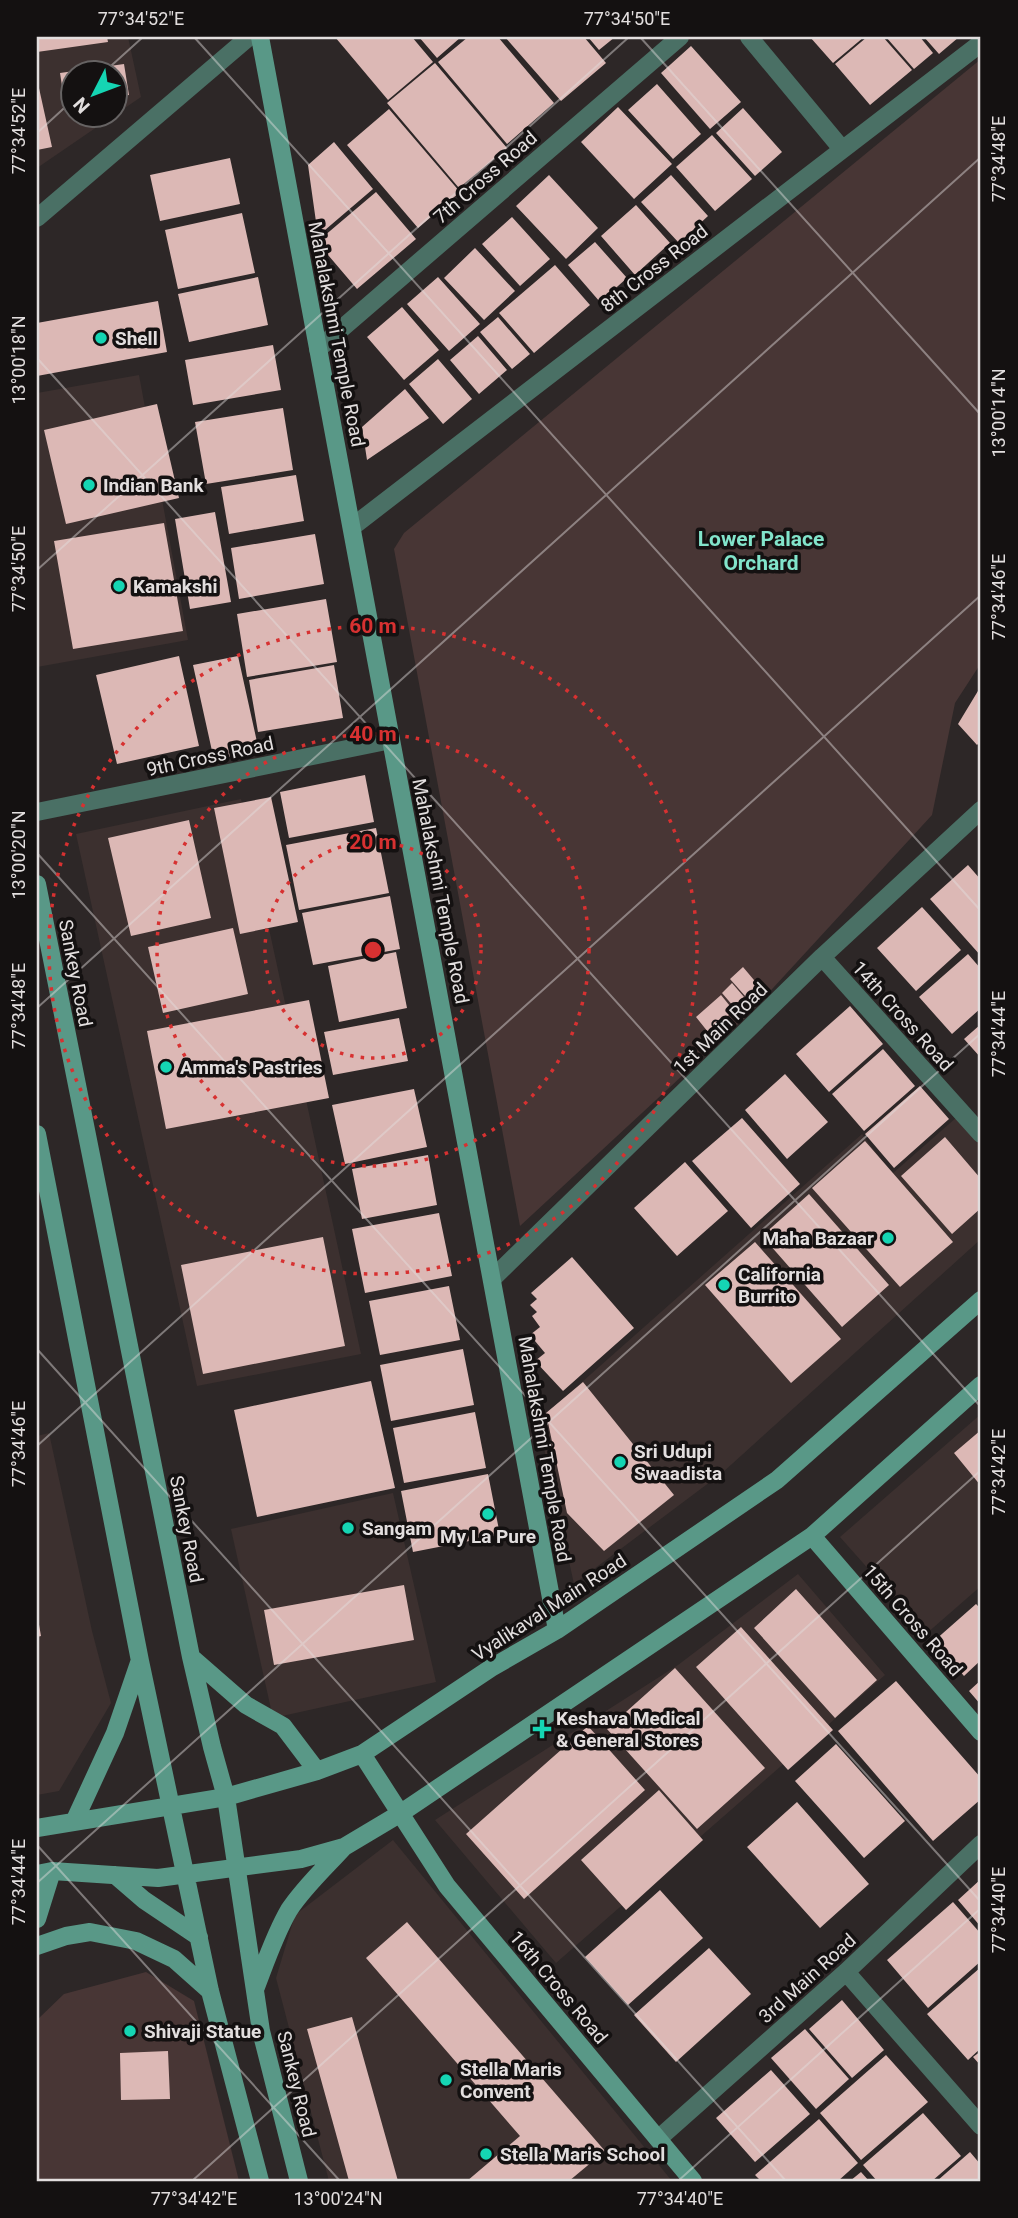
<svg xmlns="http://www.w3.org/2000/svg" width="1018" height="2218" viewBox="0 0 1018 2218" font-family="Roboto,sans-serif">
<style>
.built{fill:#3c302f}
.green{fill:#483635}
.building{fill:#dcb8b5}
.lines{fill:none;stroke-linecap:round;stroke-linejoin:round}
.street{stroke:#4a7065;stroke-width:18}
.secondary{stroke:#599887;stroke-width:18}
.ticks{fill:none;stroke:#e2dede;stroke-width:2;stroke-opacity:0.45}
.ring{fill:none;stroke:#d73131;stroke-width:3.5;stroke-dasharray:3.5 7}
.poi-dot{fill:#15d5b3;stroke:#141111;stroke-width:2.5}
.labels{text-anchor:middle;stroke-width:7;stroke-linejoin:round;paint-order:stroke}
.street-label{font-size:19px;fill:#e2dede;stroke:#141111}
.poi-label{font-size:19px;font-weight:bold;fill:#e2dede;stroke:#141111;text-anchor:start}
.neighbourhood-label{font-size:21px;font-weight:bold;fill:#82e4cb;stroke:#141111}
.centre{fill:#d73131;stroke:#141111;stroke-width:3.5}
.ring-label{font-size:21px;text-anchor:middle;font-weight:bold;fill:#d73131;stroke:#141111;stroke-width:7;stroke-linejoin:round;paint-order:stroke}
.neatline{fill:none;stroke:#e2dede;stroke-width:2.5}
.ticks-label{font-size:18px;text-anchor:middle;fill:#e2dede}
</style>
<rect width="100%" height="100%" fill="#2d2727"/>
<path class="built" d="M37,37H128L141,97L116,114V74H74V116H113L37,168Z
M139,375L188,640L37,667V393Z
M241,799L361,1354L197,1386L76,834Z
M957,1117L981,1143V1239L722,1473L574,1584L538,1421L862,1134L892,1174Z
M981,1414V1586L926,1634L840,1537Z
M49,1433L92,1631L111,1703L59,1791L37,1795V1436Z
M393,1493L436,1682L273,1718L231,1529Z
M798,1574L885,1675L556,1963L435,1820L678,1665Z
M393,1840L672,2181H329L276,1978L295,1915Z"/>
<path class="green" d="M981,59V663L955,703L932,815L751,1012L520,1226L394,549L404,533Z
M146,1972L194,2001L239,2181H37V2020L64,1994Z"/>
<path class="building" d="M37,37H107L108,42L37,52Z
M335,37H412L433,62L388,100Z
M419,37H461L437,58Z
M468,37H498L554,103L507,144L438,62Z
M505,37H584L606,63L561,101Z
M588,37H615L599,50Z
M810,37H864L833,63Z
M867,37H883L912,70L870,105L835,64Z
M886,37H920L933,53L914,69Z
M924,37H959L939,54Z
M691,46L741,102L710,129L661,73Z
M435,63L507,148L459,188L387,103Z
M124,64L129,95L116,97V74H74V104L65,105L60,73Z
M37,79L52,147L37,150Z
M657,84L701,134L673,159L628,110Z
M618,107L672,164L634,199L581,142Z
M743,108L782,152L755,176L716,133Z
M389,109L460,192L418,228L347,145Z
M712,135L752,179L715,211L676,167Z
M334,142L373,189L318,236L308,165Z
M230,158L240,204L160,221L150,175Z
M549,175L598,228L566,259L516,206Z
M671,175L708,216L679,243L641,202Z
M376,192L416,239L357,289L317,242Z
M636,205L670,243L635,275L601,236Z
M242,213L255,273L178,289L165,230Z
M512,217L550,259L520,286L482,244Z
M595,242L627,278L600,302L568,265Z
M475,248L515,291L484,320L444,278Z
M555,265L590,305L534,353L499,313Z
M258,277L268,325L189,342L178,294Z
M438,277L480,324L449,351L407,304Z
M158,301L167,352L37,376V323Z
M402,307L439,350L404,380L367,337Z
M498,317L530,354L512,369L480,332Z
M478,336L507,370L479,394L450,360Z
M273,345L281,390L193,405L185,360Z
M438,359L472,399L443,424L409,384Z
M405,389L429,418L367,460L362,427Z
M157,404L179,498L66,524L44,430Z
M283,408L293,470L206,484L195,422Z
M296,475L304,521L229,534L221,487Z
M215,512L231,602L190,609L175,519Z
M164,523L183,631L73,649L54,541Z
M315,534L324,584L239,599L231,548Z
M326,599L337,662L247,677L237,614Z
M179,656L199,746L117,764L96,675Z
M238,656L259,751L214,760L193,665Z
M334,665L343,718L258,732L249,680Z
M981,686V741L977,745L958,724Z
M365,775L374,822L289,838L280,792Z
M271,797L298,922L240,934L214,808Z
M189,820L211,918L131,936L108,838Z
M376,828L389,893L299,910L286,845Z
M968,865L981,880V956L930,899Z
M390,896L400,949L313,965L302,913Z
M922,907L961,950L916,991L877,948Z
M233,928L248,994L163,1013L148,947Z
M396,952L407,1008L339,1022L328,966Z
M968,954L981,969V1008L952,1034L919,997Z
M743,967L759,986L746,997L730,979Z
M732,983L744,997L734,1007L722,993Z
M721,995L734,1011L708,1032L696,1017Z
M309,1000L329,1098L166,1129L147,1031Z
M850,1006L883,1044L829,1092L796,1054Z
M399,1018L408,1061L333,1075L324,1032Z
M981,1024V1058L964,1039Z
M883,1049L915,1086L864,1131L832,1094Z
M785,1074L828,1122L787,1159L745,1110Z
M920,1086L949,1119L894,1168L865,1134Z
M414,1089L427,1147L345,1164L332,1105Z
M742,1118L800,1184L751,1228L692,1161Z
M945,1137L981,1179V1208L952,1234L901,1176Z
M865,1141L953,1242L900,1287L812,1188Z
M428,1155L437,1205L362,1219L352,1169Z
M685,1162L728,1211L677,1256L634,1208Z
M809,1194L889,1285L842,1327L762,1236Z
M439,1213L452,1276L365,1293L352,1229Z
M323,1237L345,1346L203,1374L181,1265Z
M755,1242L841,1339L791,1383L705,1285Z
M572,1257L634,1328L563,1391L535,1361L545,1353L530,1335L540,1327L532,1316L537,1312L530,1305L537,1299L531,1293Z
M449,1286L460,1340L380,1355L369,1301Z
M463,1349L474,1405L391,1421L380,1365Z
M371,1381L395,1488L257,1517L234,1410Z
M583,1382L674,1495L604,1551L567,1513L546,1413Z
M475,1412L486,1468L404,1483L393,1428Z
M981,1430V1486L954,1453Z
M488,1474L500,1535L413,1552L401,1491Z
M404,1585L414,1640L274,1665L264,1610Z
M796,1589L877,1680L835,1718L754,1628Z
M976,1604L981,1609V1660L964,1676L934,1641Z
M38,1619L41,1636L37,1637V1620Z
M741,1627L833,1730L788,1770L696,1667Z
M675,1668L765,1768L697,1829L607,1729Z
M981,1680V1705L969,1691Z
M896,1681L981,1778V1799L933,1841L838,1731Z
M588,1726L645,1790L524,1899L466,1834Z
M836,1744L905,1821L864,1858L795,1781Z
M659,1790L703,1840L626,1910L581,1860Z
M797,1802L869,1884L820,1928L747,1847Z
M981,1879V1927L958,1900Z
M660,1890L703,1938L628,2005L585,1957Z
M953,1902L981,1934V1961L928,2008L887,1960Z
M407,1922L605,2151L569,2181H467L520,2136L366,1958Z
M709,1948L751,1994L676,2062L634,2015Z
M981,1967V2048L968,2060L927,2014Z
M842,2000L884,2050L852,2078L809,2029Z
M352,2017L398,2181H349L307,2029Z
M805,2029L849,2079L816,2109L771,2058Z
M168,2051L170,2099L121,2100L120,2053Z
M981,2051V2066L973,2057Z
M886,2055L928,2102L861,2160L820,2113Z
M771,2070L810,2114L755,2162L716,2118Z
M923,2113L961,2156L932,2181H877L863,2165Z
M819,2119L858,2163L838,2181H761L755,2175Z
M970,2152L981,2165V2181H937Z
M861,2172L869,2181H850Z"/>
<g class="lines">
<path class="street" d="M749,37L842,149
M37,218L249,37
M318,349L680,37
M352,527L981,43
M37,812L391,740
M822,957L981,1134
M492,1279L822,957L981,810
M846,1972L981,2126
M658,2139L846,1972L981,1844"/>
<path class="secondary" d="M260,37L557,1630
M37,884L191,1657L212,1747L226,1797L261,2031L299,2181
M37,1134L140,1661L210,1991L260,2181
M812,1536L981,1732
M191,1657L246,1705L283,1726L317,1771
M362,1754L447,1886L693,2181
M74,1822L115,1733L139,1663
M37,1828L226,1797L317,1771L362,1754L491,1668L557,1630L777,1480L981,1300
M37,1874L52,1871L158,1878L301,1859L344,1847L401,1813L812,1536L981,1385
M115,1875L144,1900L199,1937
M37,1919L52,1871
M37,1946L66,1936L90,1932L136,1941L174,1959L210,1991
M256,1987C266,1961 275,1934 289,1910C304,1887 326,1867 344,1847"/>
</g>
<path class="ticks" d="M194,37L981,911M640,37L981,415M102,74L143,37M37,133L74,99M37,358L981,1407M37,570L629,37M37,853L981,1902M37,1008L981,157M37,1349L786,2181M37,1446L981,595M37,1845L340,2181M37,1883L981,1033M192,2181L981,1470M678,2181L981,1908"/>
<g class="ring">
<circle cx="373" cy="950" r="108"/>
<circle cx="373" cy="950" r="216"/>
<circle cx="373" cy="950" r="324"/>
</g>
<g class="poi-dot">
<circle cx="101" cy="338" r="7"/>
<circle cx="89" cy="485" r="7"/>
<circle cx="119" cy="586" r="7"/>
<circle cx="166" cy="1067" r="7"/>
<circle cx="888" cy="1238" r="7"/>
<circle cx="724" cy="1285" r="7"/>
<circle cx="620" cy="1462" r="7"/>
<circle cx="488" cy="1514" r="7"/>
<circle cx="348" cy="1528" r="7"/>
<path d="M538.5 1718.5h7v7h7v7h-7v7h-7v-7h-7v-7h7z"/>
<circle cx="130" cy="2031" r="7"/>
<circle cx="446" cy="2080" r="7"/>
<circle cx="486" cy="2154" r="7"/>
</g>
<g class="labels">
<g class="street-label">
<text transform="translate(485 177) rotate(-41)" y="7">7th Cross Road</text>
<text transform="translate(654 268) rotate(-38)" y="7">8th Cross Road</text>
<text transform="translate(337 334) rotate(79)" y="7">Mahalakshmi Temple Road</text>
<text transform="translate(210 756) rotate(-12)" y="7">9th Cross Road</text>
<text transform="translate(441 891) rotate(79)" y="7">Mahalakshmi Temple Road</text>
<text transform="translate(76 973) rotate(79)" y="7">Sankey Road</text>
<text transform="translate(903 1016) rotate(48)" y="7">14th Cross Road</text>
<text transform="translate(720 1028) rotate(-44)" y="7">1st Main Road</text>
<text transform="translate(545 1449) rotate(80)" y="7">Mahalakshmi Temple Road</text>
<text transform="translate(187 1529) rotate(79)" y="7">Sankey Road</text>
<text transform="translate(549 1607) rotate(-33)" y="7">Vyalikaval Main Road</text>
<text transform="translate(913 1620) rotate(49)" y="7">15th Cross Road</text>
<text transform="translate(807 1978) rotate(-42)" y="7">3rd Main Road</text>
<text transform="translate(559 1987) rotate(50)" y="7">16th Cross Road</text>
<text transform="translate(297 2084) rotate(76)" y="7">Sankey Road</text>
</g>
<g class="poi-label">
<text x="115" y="345">Shell</text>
<text x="103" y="492">Indian Bank</text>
<text x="133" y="593">Kamakshi</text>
<text x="180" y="1074">Amma's Pastries</text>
<text x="874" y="1245" text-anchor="end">Maha Bazaar</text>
<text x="738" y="1281">California<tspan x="738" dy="22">Burrito</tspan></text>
<text x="634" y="1458">Sri Udupi<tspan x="634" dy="22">Swaadista</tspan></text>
<text x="362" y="1535">Sangam</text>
<text x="488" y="1543" text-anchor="middle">My La Pure</text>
<text x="556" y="1725">Keshava Medical<tspan x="556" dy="22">&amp; General Stores</tspan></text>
<text x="144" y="2038">Shivaji Statue</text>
<text x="460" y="2076">Stella Maris<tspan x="460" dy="22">Convent</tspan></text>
<text x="500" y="2161">Stella Maris School</text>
</g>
<g class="neighbourhood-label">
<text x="761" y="546">Lower Palace<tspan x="761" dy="24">Orchard</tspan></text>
</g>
</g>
<circle cx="373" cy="950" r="10" class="centre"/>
<g class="ring-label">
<text x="373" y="633">60 m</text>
<text x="373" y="741">40 m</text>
<text x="373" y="849">20 m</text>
</g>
<rect width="1018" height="2218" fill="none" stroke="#141111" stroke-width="77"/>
<g transform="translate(94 94) rotate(228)"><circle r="33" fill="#141111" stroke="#666363" stroke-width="2"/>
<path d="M0-5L12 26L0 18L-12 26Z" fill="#15d5b3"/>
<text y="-10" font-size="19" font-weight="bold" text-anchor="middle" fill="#e2dede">N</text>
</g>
<rect x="38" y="38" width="941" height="2142" class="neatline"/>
<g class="ticks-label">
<text x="141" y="25">77°34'52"E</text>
<text x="627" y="25">77°34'50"E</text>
<text transform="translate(19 131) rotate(-90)" y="6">77°34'52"E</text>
<text transform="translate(999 159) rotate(-90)" y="6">77°34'48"E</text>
<text transform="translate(19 360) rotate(-90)" y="6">13°00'18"N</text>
<text transform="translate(999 413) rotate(-90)" y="6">13°00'14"N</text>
<text transform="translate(19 569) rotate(-90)" y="6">77°34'50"E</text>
<text transform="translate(999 597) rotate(-90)" y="6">77°34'46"E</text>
<text transform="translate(19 855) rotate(-90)" y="6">13°00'20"N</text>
<text transform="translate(19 1006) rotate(-90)" y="6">77°34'48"E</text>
<text transform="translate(999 1034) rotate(-90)" y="6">77°34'44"E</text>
<text transform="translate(19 1444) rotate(-90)" y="6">77°34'46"E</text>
<text transform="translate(999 1472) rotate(-90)" y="6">77°34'42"E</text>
<text transform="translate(19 1882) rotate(-90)" y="6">77°34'44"E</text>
<text transform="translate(999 1910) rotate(-90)" y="6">77°34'40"E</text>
<text x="194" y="2205">77°34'42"E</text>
<text x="338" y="2205">13°00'24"N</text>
<text x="680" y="2205">77°34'40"E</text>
</g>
</svg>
